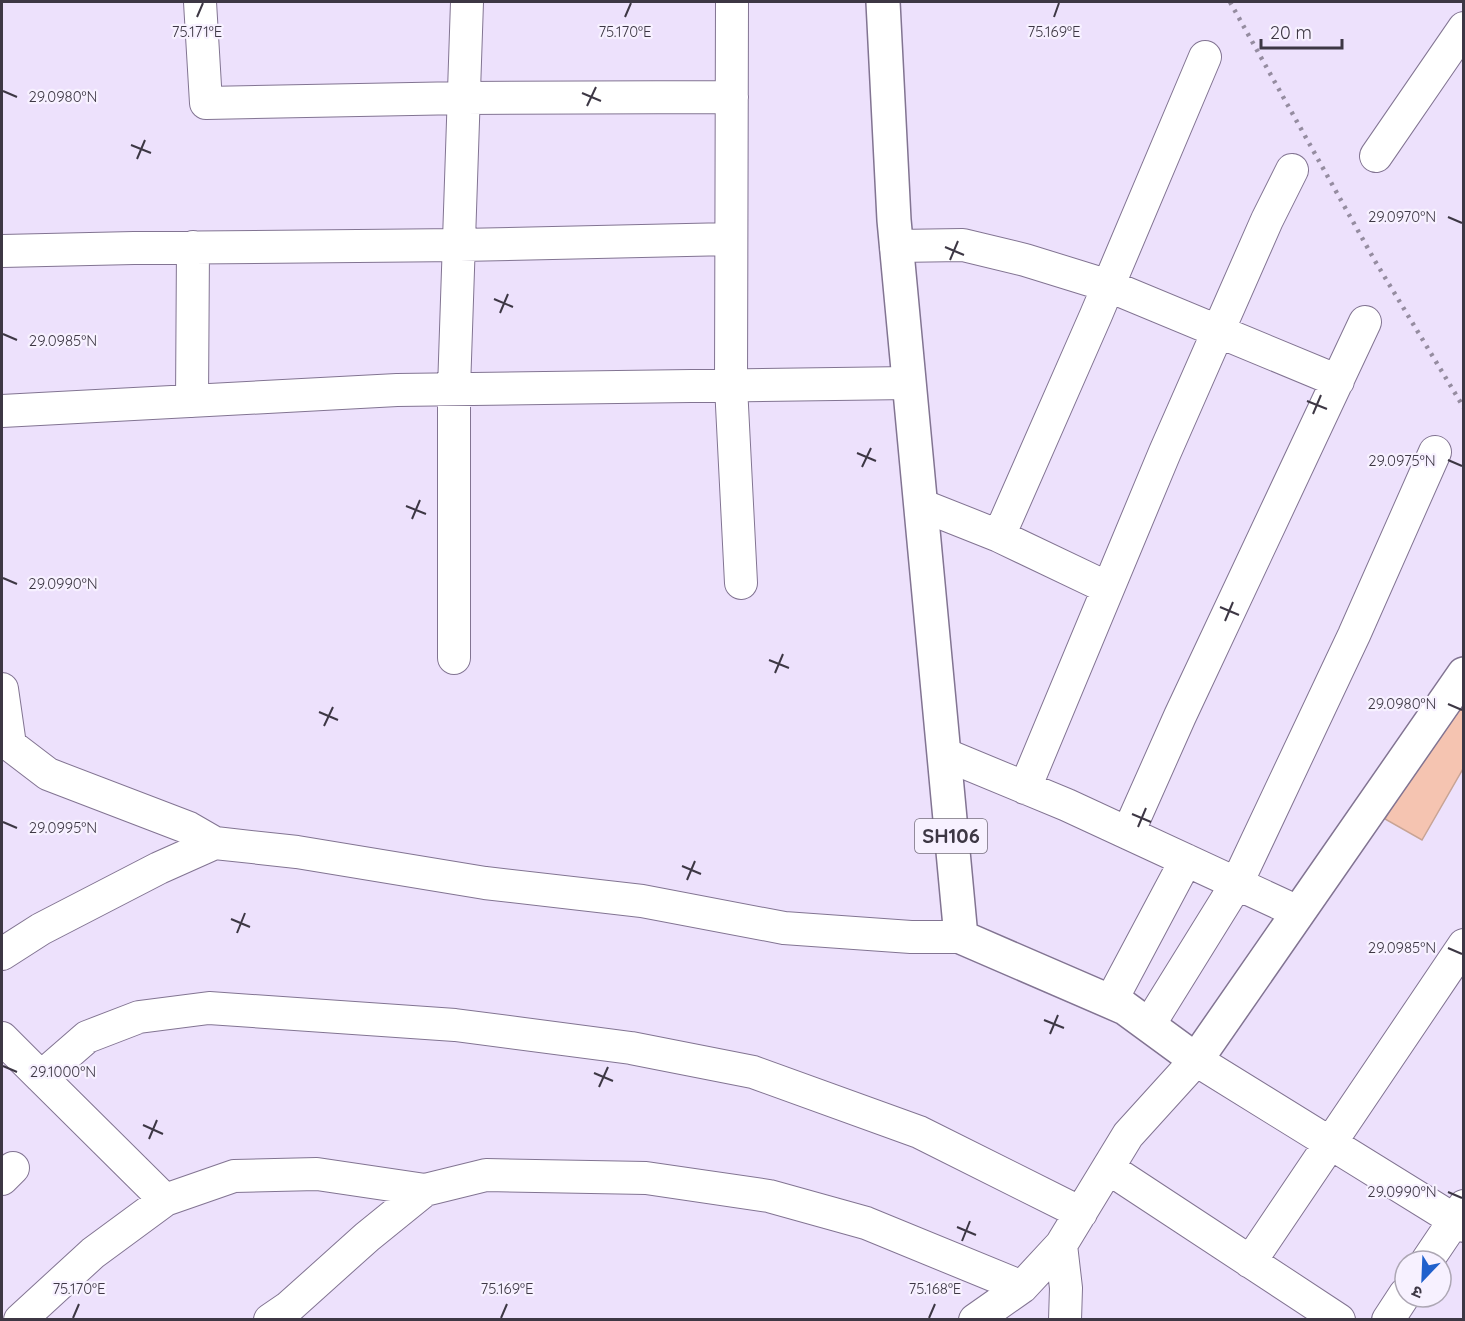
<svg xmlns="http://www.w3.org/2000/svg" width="1465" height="1321" viewBox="0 0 1465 1321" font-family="Quicksand,'Noto Sans Devanagari',sans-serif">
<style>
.building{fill:#f5c4b1;stroke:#c8a495;stroke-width:1.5}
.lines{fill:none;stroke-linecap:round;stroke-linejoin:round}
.minor-casing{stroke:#827492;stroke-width:34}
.primary-casing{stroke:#827492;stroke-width:36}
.minor{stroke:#fff;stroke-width:32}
.primary{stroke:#fff;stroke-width:33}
.rail{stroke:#958ca0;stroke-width:4.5;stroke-dasharray:3 6;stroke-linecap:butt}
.ticks{fill:none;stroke:#3d3744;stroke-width:2}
.labels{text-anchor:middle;stroke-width:4.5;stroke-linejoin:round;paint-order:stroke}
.shield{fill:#f7f1ff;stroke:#756f7c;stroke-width:1.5}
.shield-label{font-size:20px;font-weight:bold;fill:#3d3744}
.ticks-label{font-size:15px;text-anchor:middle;fill:#3d3744;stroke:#f7f1ff;stroke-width:4.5;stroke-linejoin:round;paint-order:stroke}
</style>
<rect width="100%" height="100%" fill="#ede1fc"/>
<path class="building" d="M1457,693L1464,696V767L1422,840L1385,819Z"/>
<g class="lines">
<defs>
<path id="minor" d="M200,2L206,103L464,98L732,97
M732,2L731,386L741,583
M1376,156L1464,28
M896,246L963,245L1025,260L1109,286L1338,381
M2,251L134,248L460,245L731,239
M192,401L193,247
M2,411L397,390L909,383
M921,505L999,536L1108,588
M999,536L1096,315L1205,57
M454,658V389L467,2
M2,689L10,745L48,774L189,828L215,843
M944,754L1067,805L1298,912
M1025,788L1165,452L1267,220L1292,170
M1128,833L1180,716L1365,322
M2,954L41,929L159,868L215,843L297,852L485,883L642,901L784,928L911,937H961
M1111,1001L1186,860
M1149,1025L1237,883L1354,635L1435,452
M2,1038L41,1077L87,1037L139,1017L209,1008L455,1025L631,1048L753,1072L919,1132L1081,1213
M41,1077L165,1200
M1108,1168L1339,1320
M2,1179L13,1168
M1061,1245L1066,1288L1065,1320
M1427,1261L1464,1206
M1250,1262L1464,945
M20,1320L93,1253L165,1200L234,1176L317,1174L425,1190
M270,1320L289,1307L367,1237L425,1190L486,1175L646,1178L769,1196L866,1223L1022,1287
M975,1320L1022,1287L1061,1245L1128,1135L1196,1060L1464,1226
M1388,1320L1405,1294"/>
<path id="primary" d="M883,2L894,220L961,937L1125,1008L1196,1060L1464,674"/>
</defs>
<use href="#minor" class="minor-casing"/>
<use href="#primary" class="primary-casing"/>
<use href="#minor" class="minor"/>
<use href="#primary" class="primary"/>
<path class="rail" d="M1230,2L1375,261L1464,408"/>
</g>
<path class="ticks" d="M197,17L203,3M625,17L631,3M1054,17L1059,3M3,91L17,97M582,93L601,101M587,106L596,87M131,145L151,153M137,159L145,140M1448,217L1462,223M945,247L964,255M950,260L958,241M494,299L513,307M500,313L508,294M3,334L17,340M1307,401L1327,409M1313,414L1321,395M857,453L876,461M1448,460L1462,466M862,467L871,448M406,506L426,514M412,519L420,500M3,578L17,584M1220,607L1239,615M1225,621L1233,602M769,660L789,668M775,673L783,654M1448,704L1462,710M319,712L338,720M324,726L333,707M1132,814L1151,822M3,822L17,828M1138,827L1146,808M682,866L701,874M687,880L695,861M231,919L250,927M237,933L245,913M1448,948L1462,954M1044,1020L1064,1028M1050,1034L1058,1015M3,1066L17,1072M594,1073L613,1081M599,1087L608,1067M143,1125L163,1134M149,1139L157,1120M1448,1192L1462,1198M957,1227L976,1235M962,1241L970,1221M73,1318L79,1304M501,1318L507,1304M929,1318L935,1304"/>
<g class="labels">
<rect class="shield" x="915" y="819" width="72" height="34" rx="4.5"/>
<g class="shield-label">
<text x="951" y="843">SH106</text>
</g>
</g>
<g class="ticks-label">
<text x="197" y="37">75.171°E</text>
<text x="625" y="37">75.170°E</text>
<text x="1054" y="37">75.169°E</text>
<text x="63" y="102">29.0980°N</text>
<text x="1402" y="222">29.0970°N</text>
<text x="63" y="346">29.0985°N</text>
<text x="1402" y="466">29.0975°N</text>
<text x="63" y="589">29.0990°N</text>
<text x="1402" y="709">29.0980°N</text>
<text x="63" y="833">29.0995°N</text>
<text x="1402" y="953">29.0985°N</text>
<text x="63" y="1077">29.1000°N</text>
<text x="1402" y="1197">29.0990°N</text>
<text x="79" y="1294">75.170°E</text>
<text x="507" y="1294">75.169°E</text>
<text x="935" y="1294">75.168°E</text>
</g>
<rect width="1465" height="1321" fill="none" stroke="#3d3744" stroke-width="6"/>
<g transform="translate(1423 1279) rotate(203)"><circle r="28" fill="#f7f1ff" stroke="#ada7b4" stroke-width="1.5"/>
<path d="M0-4.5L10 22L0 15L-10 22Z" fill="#2060cc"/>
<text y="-9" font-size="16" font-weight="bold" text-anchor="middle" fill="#3d3744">उ</text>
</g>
<path d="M1261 39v9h81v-9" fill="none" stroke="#3d3744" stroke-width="3"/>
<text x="1270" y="39" font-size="18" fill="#3d3744" stroke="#f7f1ff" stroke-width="4.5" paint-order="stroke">20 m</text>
</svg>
